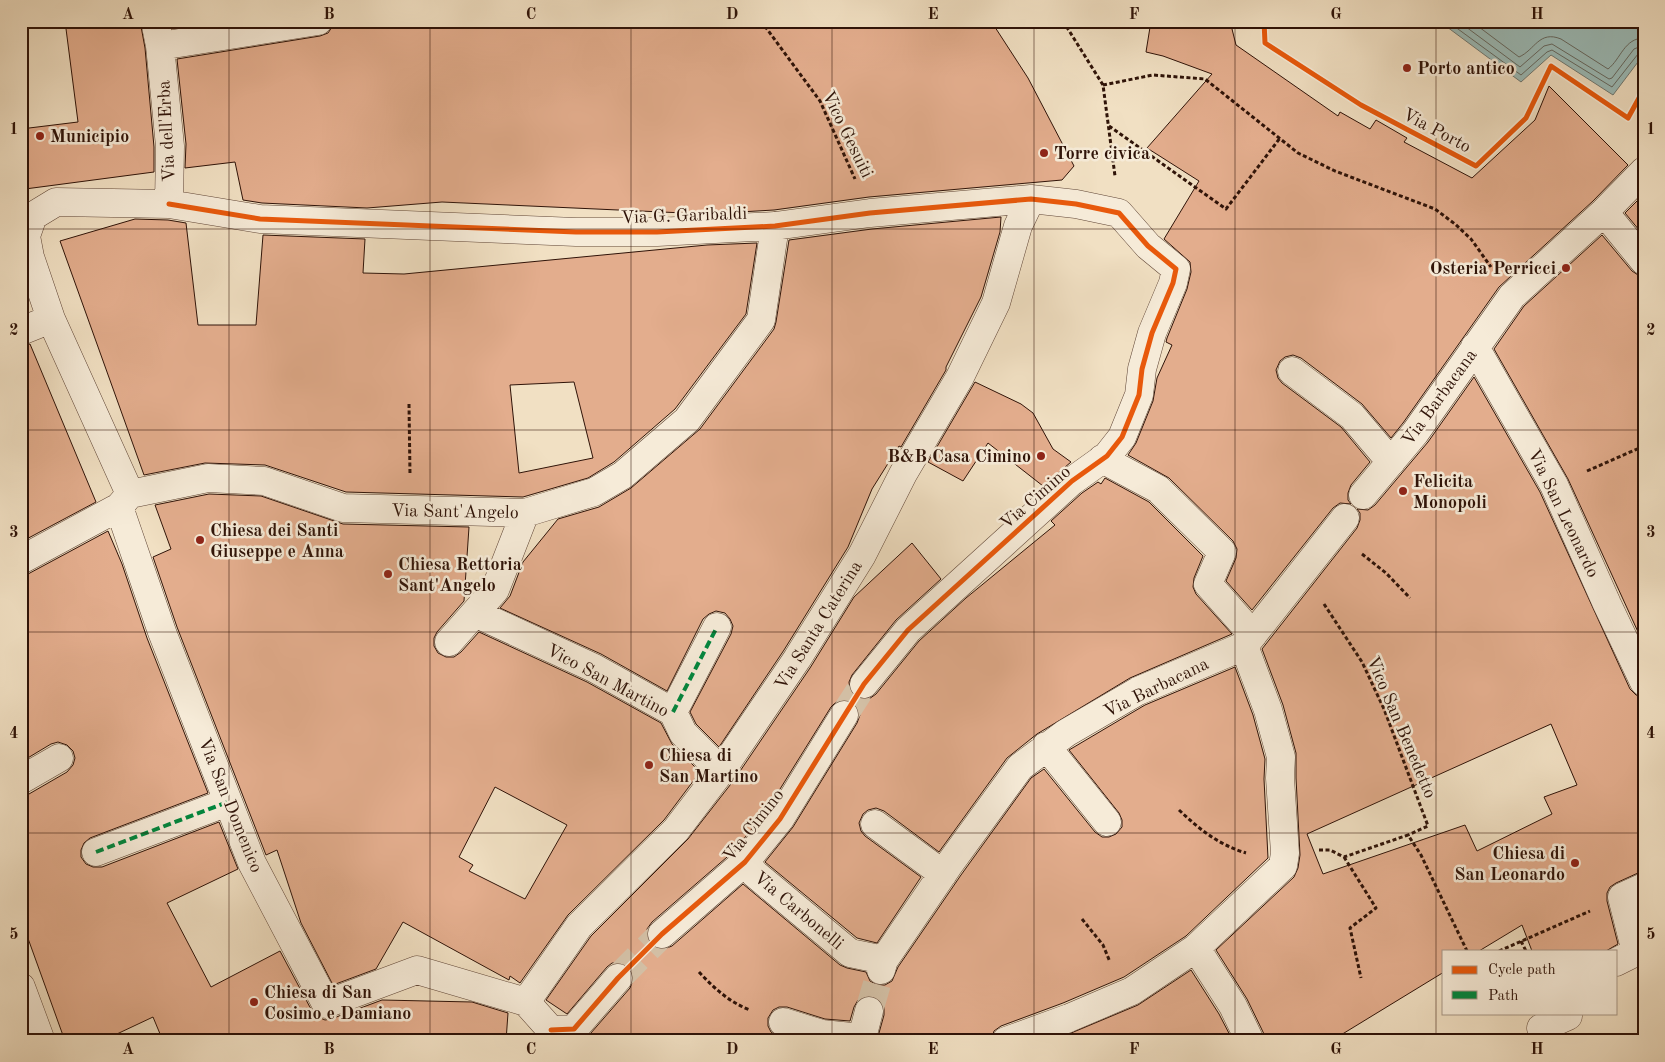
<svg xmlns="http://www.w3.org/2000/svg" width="1665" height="1062" viewBox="0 0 1665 1062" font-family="'Old Standard TT',serif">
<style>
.water{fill:#9bbcb9;stroke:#707872}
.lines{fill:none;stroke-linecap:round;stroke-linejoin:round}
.shore{stroke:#656860;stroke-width:1}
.building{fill:#e3ad8d;stroke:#2f1308;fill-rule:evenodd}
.minor-tunnel{stroke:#d4c1a7;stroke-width:28;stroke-dasharray:28 14;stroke-linecap:butt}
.minor-casing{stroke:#604637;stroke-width:29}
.path{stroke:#2f1308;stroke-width:3;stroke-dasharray:4 2.5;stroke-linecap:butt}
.minor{stroke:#f6ebd8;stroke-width:28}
.quiet{stroke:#00873e;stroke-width:4;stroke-dasharray:8 4;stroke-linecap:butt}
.cycleway-casing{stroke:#f6ebd8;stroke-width:8}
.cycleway{stroke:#e8590c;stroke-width:5}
.grid{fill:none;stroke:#2f1308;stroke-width:1;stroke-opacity:0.55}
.poi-dot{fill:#8f2418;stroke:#f6ebd8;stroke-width:2}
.labels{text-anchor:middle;stroke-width:5;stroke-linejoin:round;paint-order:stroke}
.poi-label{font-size:18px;font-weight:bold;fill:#2f1308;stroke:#f6ebd8;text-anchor:start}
.street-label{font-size:18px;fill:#2f1308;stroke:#f6ebd8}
.neatline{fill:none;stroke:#2f1308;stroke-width:2}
.grid-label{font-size:16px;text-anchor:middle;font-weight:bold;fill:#2f1308}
</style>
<rect width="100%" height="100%" fill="#f1e0c3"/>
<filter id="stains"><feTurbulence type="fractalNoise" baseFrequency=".004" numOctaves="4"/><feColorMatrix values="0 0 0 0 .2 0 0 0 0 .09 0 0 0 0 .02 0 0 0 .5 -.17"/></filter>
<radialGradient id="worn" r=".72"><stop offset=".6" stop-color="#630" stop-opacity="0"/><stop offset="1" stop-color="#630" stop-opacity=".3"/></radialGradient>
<path class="water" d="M1439,21H1644V54L1613,95L1551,55L1521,82Z"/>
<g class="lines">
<path class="shore" d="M1447,21L1521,75L1547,52L1552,50L1612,87L1638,54L1644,51
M1458,21L1520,67L1544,46L1552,44L1609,79L1612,78L1634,49L1644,45
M1471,21L1519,57C1535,50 1539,30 1561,39L1608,69C1621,59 1624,38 1644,38"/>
</g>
<path class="building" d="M65,21H140L145,48L154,147V172L25,189L24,183H21V129L78,122Z
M171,21H216L172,28Z
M333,21H336L337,27L378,21H991L1028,78L1074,166L1062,180L869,197L774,210L706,214L442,202L367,208L262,203L243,200L235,162L185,168L186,144L177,59L320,36L328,33L332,27Z
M1151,21H1230L1236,45L1338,116L1340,112L1370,129L1376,120L1407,138L1404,142L1472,178L1535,120L1549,86L1628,165L1593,201L1499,287L1403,423L1391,438L1362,404L1301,358L1293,355L1285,357L1280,361L1276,370L1278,378L1282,383L1341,427L1370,462L1351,485L1348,493V500L1351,504L1340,503L1333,508L1252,610L1226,581L1236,558L1237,549L1233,541L1169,478L1128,455L1136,443L1153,401L1157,378L1172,345L1166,342L1167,338L1187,289L1191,272L1190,262L1164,239L1199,181L1147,148L1212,74L1163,56L1146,52Z
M1644,194V236L1625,213Z
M1001,217L1000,232L981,297L946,367V370L901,447L899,446L872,489L848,547L784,650L719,747L696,724L690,712L731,634L733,626L730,619L725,613L716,611L709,614L703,619L667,691L601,654L500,608L510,596L523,562L558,519L599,507L631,488L700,429L774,329L776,322L789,240L872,229Z
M135,219L168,220L186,223L198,325H256L263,235L365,239L363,273L404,274L707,245L757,243L746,314L675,409L614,462L588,478L523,497L346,492L265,465L205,463L144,475L60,241ZM574,382L593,458L519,473L510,385Z
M1602,235L1632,271L1638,275L1644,276V645L1568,479L1494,349L1524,306Z
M30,344L96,502L21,542V346Z
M1474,377L1540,492L1630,689L1636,695L1644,697V872L1638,873L1616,883L1610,887L1607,893V901L1618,944L1606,951H1532L1522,925L1479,951H1444V972L1331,1041H1265L1264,1034L1247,999L1216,950L1294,877L1298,868L1300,855L1296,778V753L1283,705L1262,649L1357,528L1360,520V513L1357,509L1368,510L1375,505L1428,442ZM1551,724L1577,785L1544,797L1552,814L1477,851L1465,825L1323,874L1307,834Z
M975,382L1021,404L1033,413L1053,449L1071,462L1043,486L988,443L963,481L928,462Z
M1105,478L1149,502L1203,556L1194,578L1193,587L1196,594L1232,634L1130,678L1037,734L1007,758L939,852L884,811L876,808L868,810L863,814L859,823L861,831L865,836L921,877L877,943L857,938L765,862L793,827L857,723L860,715L857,707L852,701L845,699L837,701L831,707L767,810L734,851L652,922L647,929V937L651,945L656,949H664L672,946L743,884L840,965L847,968L866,972L870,981L877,985H885L892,981L898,967L961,875L1031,778L1044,769L1095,832L1102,837H1109L1116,834L1122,827V820L1119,813L1069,750L1145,705L1235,667L1253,715L1265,759L1264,779L1268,858L1186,936L1124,977L1063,1003L1001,1026L994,1031L991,1041H881L879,1033L884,1015V1007L880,1000L872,996H864L858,1000L854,1007L850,1021L825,1019L787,1007H779L773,1010L768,1018V1026L771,1032L778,1037L791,1041H584L630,988L633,980V972L629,967L620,963H612L607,967L567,1014L546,1000L591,936L688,839L734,780L810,668L854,597L912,543L941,579L896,620L852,675L849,682L850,690L855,696L861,699H869L876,694L919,641L966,598L1055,525L1051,521L1082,493L1098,482L1101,484Z
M209,494L261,496L343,524L469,527L464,601L437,632L434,638V646L438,653L446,657H454L461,652L479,632L587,682L661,723L672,744L700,772L664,820L568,915L520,983L510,976L509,980L403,922L376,969L333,985L301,923L277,850L266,855L177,627L153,557L171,549L155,505ZM495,787L567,825L525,899L469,871L473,865L459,857Z
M108,531L122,564L147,638L208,793L90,838L84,843L81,850V857L86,864L93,867H102L219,822L238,869L167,903L211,987L280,951L312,1011L318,1017L325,1020L331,1019L382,1000L472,1002L508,1013L506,1041H163L153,1017L102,1041H65L21,919V796L29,794L67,772L73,765L75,758L73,751L67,745L58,742L51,744L21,762V576L28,574Z
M1191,970L1219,1014L1233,1041H1052L1138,1005Z"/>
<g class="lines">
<path class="minor-tunnel" d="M844,715L864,684
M618,978L662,934
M869,1011L881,970"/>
<defs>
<path id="minor" d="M160,46L318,21
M169,204L260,219L576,232H657L775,226L870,213L1031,199L1076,204L1119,213L1148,246L1176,269L1173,283L1152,333L1142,369L1139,395L1122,437L1107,456L1072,481L908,630L864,684
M1604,212L1644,261
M21,331L51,319
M1475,347L1554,485L1607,604L1644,682
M1292,371L1352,416L1391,462
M1102,459L1158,489L1222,552L1208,584L1253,635
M130,494L208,478L264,481L343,508L525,513L594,492L623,475L687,420L761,320L775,226
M130,494L51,319L30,257L26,236L33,216L56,202L169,204L170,146L160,46L155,21
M1363,495L1415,433L1512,296L1604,212L1644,171
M119,507L162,632L252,863L326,1004L417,970L526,1002L551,1030
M21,560L119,507L130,494
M475,613L594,668L673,712L683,733L721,771
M449,642L495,590L525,513
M673,712L717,627
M1046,746L1107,822
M21,780L59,758
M875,824L943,874
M96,852L228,802
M745,862L755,874L850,953L884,960
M662,934L745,862L780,819L844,715
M1196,948L1233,1006L1250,1041
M1616,962L1636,952L1622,897L1644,887
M881,970L884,960L948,866L1020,767L1066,733L1138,691L1244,646L1345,518
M21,987L41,1041
M526,1002L579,926L676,830L721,771L797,659L862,555L903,474L960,377L996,303L1018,226L1031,199
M783,1022L822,1034L862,1038
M551,1030L574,1029L618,978
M866,1041L862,1038L869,1011
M1006,1041L1069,1018L1132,991L1196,948L1283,866L1285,853L1280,778L1281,757L1268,710L1244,646
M1545,1041L1541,1028L1568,1016L1567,1013"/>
</defs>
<use href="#minor" class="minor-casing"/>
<path class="path" d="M761,21L820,101L855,179
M1063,21L1103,85L1115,176
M1264,21L1265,43L1361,105L1476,166L1526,118L1551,66L1628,118L1644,89
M1103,85L1153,75L1205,79L1298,153L1335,171L1435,209L1455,224L1471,239L1491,267
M1109,126L1226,209L1280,138
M409,404L410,475
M1587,471L1644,446
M1362,554L1386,573L1410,598
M1324,604L1362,662L1384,709L1428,826L1408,835
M1179,810C1199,829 1219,845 1246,853
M1319,850H1330L1344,857L1408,835L1421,855L1467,951
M1344,857L1376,908L1350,928L1361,978
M1082,919L1103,945L1110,962
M1521,941L1526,951
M1499,951L1590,911
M699,972C714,988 729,1002 750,1010"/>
<use href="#minor" class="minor"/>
<path class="quiet" d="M673,712L717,627
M96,852L228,802"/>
<defs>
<path id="cycleway" d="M1264,21L1265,43L1361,105L1476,166L1526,118L1551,66L1628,118L1644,89
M169,204L260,219L576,232H657L775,226L870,213L1031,199L1076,204L1119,213L1148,246L1176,269L1173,283L1152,333L1142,369L1139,395L1122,437L1107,456L1072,481L908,630L864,684L780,819L745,862L662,934L618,978L574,1029L551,1030"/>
</defs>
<use href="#cycleway" class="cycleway-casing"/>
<use href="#cycleway" class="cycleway"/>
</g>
<path class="grid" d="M229,21V1041M430,21V1041M631,21V1041M832,21V1041M1034,21V1041M1235,21V1041M1436,21V1041M21,229H1644M21,430H1644M21,632H1644M21,833H1644"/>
<g class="poi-dot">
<circle cx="1407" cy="68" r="5"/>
<circle cx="40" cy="136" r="5"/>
<circle cx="1044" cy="153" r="5"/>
<circle cx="1566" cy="268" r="5"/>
<circle cx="1041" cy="456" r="5"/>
<circle cx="1403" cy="491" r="5"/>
<circle cx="200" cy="540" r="5"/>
<circle cx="388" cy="574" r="5"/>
<circle cx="649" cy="765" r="5"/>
<circle cx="1575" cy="863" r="5"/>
<circle cx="254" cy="1002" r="5"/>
</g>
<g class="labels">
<g class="poi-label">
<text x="1417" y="74">Porto antico</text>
<text x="50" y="142">Municipio</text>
<text x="1054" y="159">Torre civica</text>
<text x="1556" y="274" text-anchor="end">Osteria Perricci</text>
<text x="1031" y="462" text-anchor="end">B&amp;B Casa Cimino</text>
<text x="1413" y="487">Felicita<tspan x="1413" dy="21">Monopoli</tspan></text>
<text x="210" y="536">Chiesa dei Santi<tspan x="210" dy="21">Giuseppe e Anna</tspan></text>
<text x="398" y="570">Chiesa Rettoria<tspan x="398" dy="21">Sant'Angelo</tspan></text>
<text x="659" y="761">Chiesa di<tspan x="659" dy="21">San Martino</tspan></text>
<text x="1565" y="859" text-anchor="end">Chiesa di<tspan x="1565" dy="21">San Leonardo</tspan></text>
<text x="264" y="998">Chiesa di San<tspan x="264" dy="21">Cosimo e Damiano</tspan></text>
</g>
<g class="street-label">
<text transform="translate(1437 130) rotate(28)" y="6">Via Porto</text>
<text transform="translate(166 131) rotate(-93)" y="6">Via dell'Erba</text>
<text transform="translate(848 134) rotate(64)" y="6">Vico Gesuiti</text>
<text transform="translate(684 215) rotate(-2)" y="6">Via G. Garibaldi</text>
<text transform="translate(1439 397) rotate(-54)" y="6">Via Barbacana</text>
<text transform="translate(1035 497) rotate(-41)" y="6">Via Cimino</text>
<text transform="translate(455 511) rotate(1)" y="6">Via Sant'Angelo</text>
<text transform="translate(1564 513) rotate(64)" y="6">Via San Leonardo</text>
<text transform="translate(818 625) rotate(-58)" y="6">Via Santa Caterina</text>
<text transform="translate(608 680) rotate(28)" y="6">Vico San Martino</text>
<text transform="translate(1156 687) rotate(-26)" y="6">Via Barbacana</text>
<text transform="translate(1402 727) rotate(67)" y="6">Vico San Benedetto</text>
<text transform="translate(231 805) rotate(68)" y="6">Via San Domenico</text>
<text transform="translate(753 825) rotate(-52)" y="6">Via Cimino</text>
<text transform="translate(799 910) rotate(40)" y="6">Via Carbonelli</text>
</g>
</g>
<rect width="1665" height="1062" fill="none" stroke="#f1e0c3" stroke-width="55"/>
<rect x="1442" y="950" width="175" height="65" fill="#f6ebd8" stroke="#a69585"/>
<rect x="1452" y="966" width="25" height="8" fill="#e8590c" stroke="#a69585"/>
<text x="1488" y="974" font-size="15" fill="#2f1308">Cycle path</text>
<rect x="1452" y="991" width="25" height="8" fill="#00873e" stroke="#a69585"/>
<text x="1488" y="1000" font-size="15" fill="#2f1308">Path</text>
<rect x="28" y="28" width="1610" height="1006" class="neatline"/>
<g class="grid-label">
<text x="128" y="19">A</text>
<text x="329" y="19">B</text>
<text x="531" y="19">C</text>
<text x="732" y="19">D</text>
<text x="933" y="19">E</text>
<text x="1134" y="19">F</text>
<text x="1336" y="19">G</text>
<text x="1537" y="19">H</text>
<text x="14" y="134">1</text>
<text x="1651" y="134">1</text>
<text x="14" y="335">2</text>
<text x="1651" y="335">2</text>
<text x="14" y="537">3</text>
<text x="1651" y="537">3</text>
<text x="14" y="738">4</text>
<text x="1651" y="738">4</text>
<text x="14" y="939">5</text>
<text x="1651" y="939">5</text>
<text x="128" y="1054">A</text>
<text x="329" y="1054">B</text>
<text x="531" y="1054">C</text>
<text x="732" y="1054">D</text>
<text x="933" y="1054">E</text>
<text x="1134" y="1054">F</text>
<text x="1336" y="1054">G</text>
<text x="1537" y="1054">H</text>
</g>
<rect width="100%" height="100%" filter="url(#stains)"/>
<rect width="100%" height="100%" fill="url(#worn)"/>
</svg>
